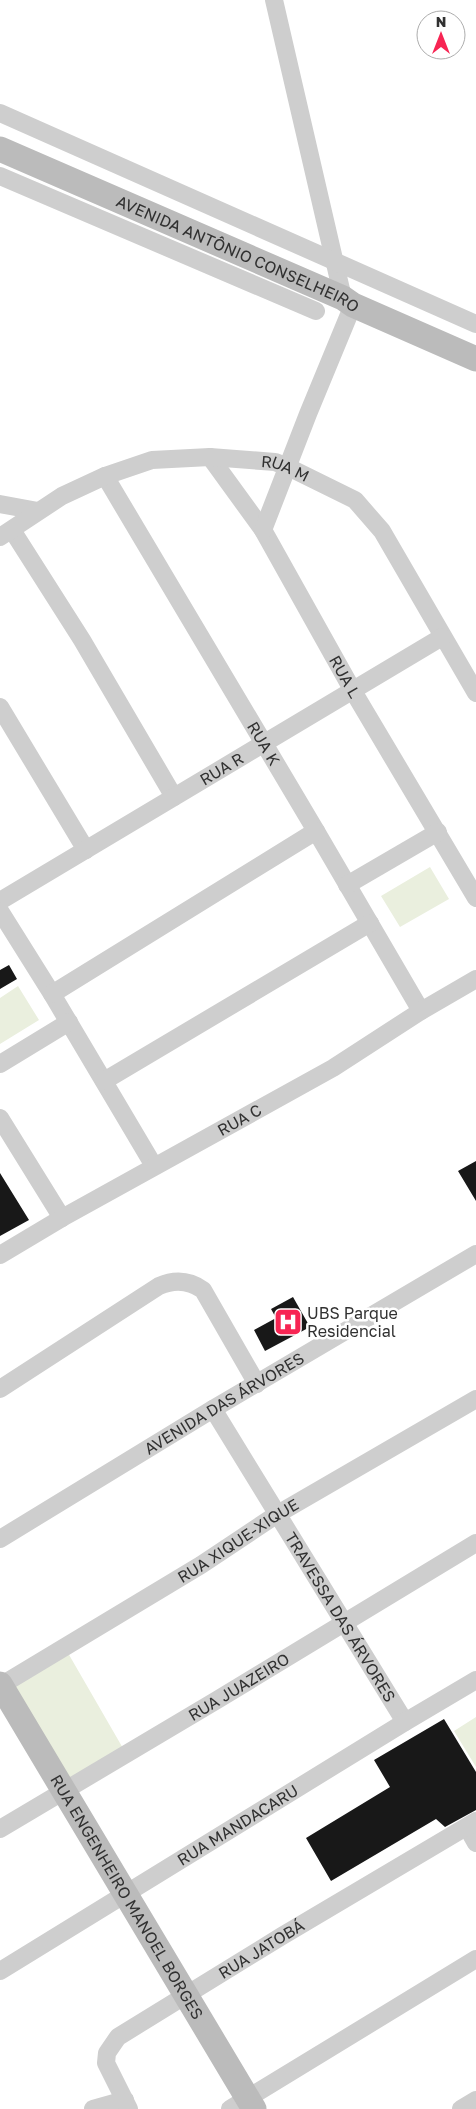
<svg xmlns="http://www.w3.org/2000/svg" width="476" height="2109" viewBox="0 0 476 2109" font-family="'Golos Text',sans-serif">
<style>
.green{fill:#eaefde}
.building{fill:#181818}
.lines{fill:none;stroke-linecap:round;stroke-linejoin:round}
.street{stroke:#cecece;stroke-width:18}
.secondary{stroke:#bbb;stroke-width:25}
.labels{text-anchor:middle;stroke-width:5;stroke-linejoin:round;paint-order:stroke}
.street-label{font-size:16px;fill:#313131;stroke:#fff}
.poi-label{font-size:16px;fill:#313131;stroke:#fff;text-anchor:start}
</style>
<rect width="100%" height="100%" fill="#fff"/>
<path class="green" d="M430,867L449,899L400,927L381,896Z
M18,986L39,1020L0,1044V998Z
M68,1653L124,1750L66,1783L10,1686Z
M476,1717V1767L454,1731Z"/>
<path class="building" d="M9,965L17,979L0,989V970Z
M476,1161V1201L458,1171Z
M0,1173L29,1220L0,1236Z
M293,1297L310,1327L265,1351L254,1330L276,1318L271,1309Z
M444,1719L476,1772V1810L445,1827L436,1819L331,1881L306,1838L390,1787L374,1760Z"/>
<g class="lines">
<g class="street">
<path d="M274,0L343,298"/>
<path d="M0,113L476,324"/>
<path d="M0,176L316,311"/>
<path id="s1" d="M210,457L263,530L353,691L476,898"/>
<path id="s2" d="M105,476L316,831L421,1011"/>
<path d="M0,504L38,511"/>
<path d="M12,530L82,640L174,797"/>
<path d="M263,530L308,414L353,305"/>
<path id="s3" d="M0,537L62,496L105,476L152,460L210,457L275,462L288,467L355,500L382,531L476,693"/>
<path d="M0,707L86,850"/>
<path d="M347,885L438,832"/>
<path id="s4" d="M0,901L442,637"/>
<path d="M0,911L52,994L154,1166"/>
<path d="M52,994L316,831"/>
<path d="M0,1064L69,1022"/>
<path d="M104,1081L370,923"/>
<path d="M0,1118L62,1218"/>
<path id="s5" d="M0,1255L62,1218L333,1068L421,1011L476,979"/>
<path d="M0,1389L159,1286C175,1279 189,1280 203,1290L257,1384"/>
<path id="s6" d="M213,1409L405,1722"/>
<path id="s7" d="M0,1539L213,1409L476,1254"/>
<path id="s8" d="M0,1686L201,1565L276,1515L476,1399"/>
<path d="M467,1827L476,1843"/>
<path id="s9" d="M0,1829L217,1700L476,1543"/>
<path id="s10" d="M0,1971L405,1722L476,1680"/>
<path d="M93,2109L125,2100"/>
<path id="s11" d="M129,2109L106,2063L107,2053L118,2037L282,1936L476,1821"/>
<path d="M230,2109L476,1959"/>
<path d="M461,2109L476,2100"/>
</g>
<g class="secondary">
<path id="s12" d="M0,149L343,298L353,305L476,359"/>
<path id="s13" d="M0,1684L254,2109"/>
</g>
</g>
<defs>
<symbol id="hospital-square" viewBox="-11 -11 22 22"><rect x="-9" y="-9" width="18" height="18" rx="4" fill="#f72553" stroke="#fff"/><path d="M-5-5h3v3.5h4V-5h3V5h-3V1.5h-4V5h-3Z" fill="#fff"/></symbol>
</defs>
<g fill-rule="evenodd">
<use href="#hospital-square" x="272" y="1306" width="32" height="32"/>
</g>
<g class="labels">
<g class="street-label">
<text dy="6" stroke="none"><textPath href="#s12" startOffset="260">AVENIDA ANTÔNIO CONSELHEIRO</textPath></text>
<text dy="6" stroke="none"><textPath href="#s3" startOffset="306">RUA M</textPath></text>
<text dy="6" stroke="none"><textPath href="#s1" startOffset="258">RUA L</textPath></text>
<text dy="6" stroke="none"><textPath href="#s2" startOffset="311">RUA K</textPath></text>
<text dy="6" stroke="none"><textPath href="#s4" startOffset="258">RUA R</textPath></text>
<text dy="6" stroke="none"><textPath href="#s5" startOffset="275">RUA C</textPath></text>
<text dy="6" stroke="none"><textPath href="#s7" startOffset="262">AVENIDA DAS ÁRVORES</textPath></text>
<text dy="6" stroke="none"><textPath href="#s8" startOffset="279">RUA XIQUE-XIQUE</textPath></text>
<text dy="6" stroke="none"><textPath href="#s6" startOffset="244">TRAVESSA DAS ÁRVORES</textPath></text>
<text dy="6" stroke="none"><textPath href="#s9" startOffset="278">RUA JUAZEIRO</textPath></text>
<text dy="6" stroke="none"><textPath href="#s10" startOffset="279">RUA MANDACARU</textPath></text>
<text dy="6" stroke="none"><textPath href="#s13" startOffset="248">RUA ENGENHEIRO MANOEL BORGES</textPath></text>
<text dy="6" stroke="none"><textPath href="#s11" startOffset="249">RUA JATOBÁ</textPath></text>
</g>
<g class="poi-label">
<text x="307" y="1319">UBS Parque<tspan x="307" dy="18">Residencial</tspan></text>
</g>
</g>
<g transform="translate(441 35)"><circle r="24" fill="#ffffff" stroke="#adadad"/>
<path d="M0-4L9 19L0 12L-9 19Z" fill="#f72553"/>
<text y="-8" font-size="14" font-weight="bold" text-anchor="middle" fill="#313131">N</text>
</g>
</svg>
